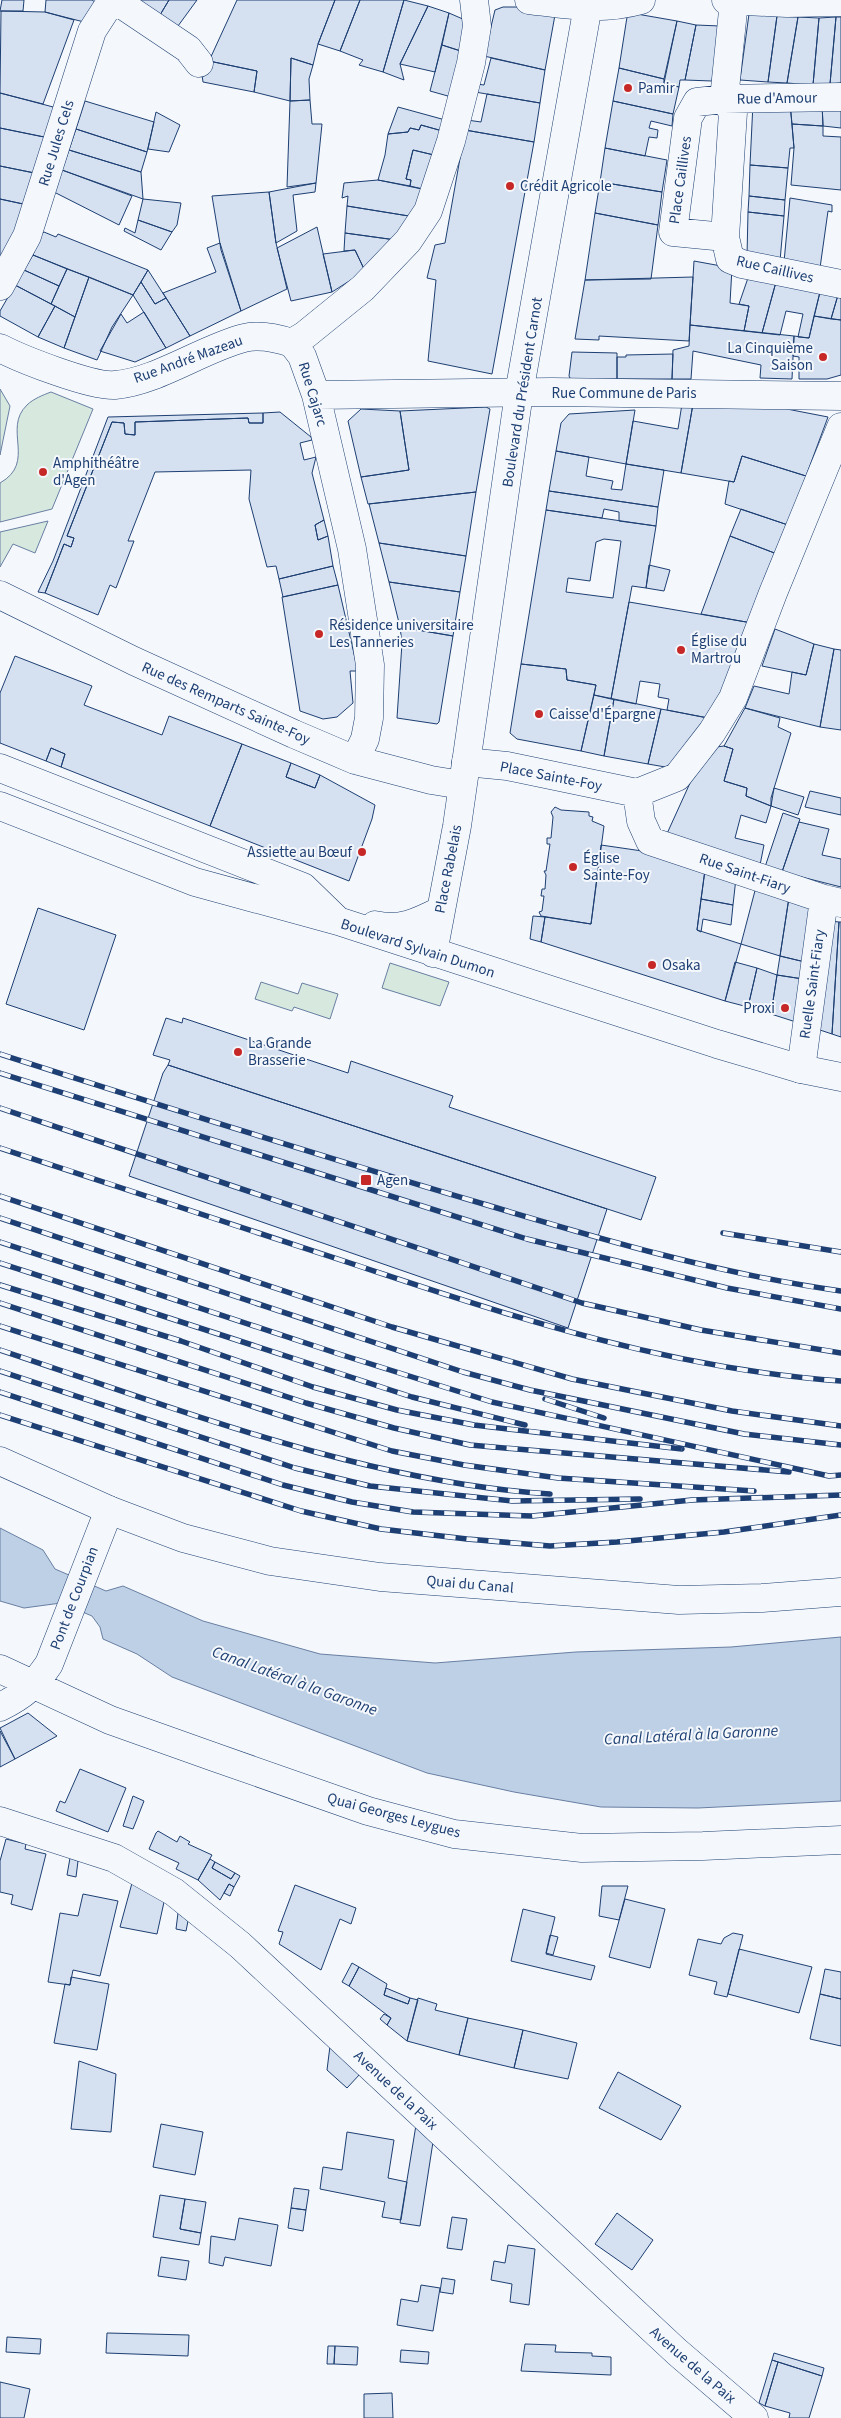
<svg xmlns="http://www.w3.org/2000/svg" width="841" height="2418" viewBox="0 0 841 2418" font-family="'Source Sans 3',sans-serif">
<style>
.green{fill:#d7e8df;stroke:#687fa3}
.water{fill:#bed0e5;stroke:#687fa3}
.building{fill:#d5e0f0;stroke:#1d3f73;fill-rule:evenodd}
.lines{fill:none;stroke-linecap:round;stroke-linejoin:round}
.street-casing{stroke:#1d3f73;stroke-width:29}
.secondary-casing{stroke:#1d3f73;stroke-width:29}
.street{stroke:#f4f7fb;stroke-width:28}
.secondary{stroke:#f4f7fb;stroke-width:28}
.rail-casing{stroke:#1d3f73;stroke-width:5.5}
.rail{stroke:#f4f7fb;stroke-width:4;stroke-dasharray:11;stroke-linecap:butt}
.poi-dot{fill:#c62828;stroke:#f4f7fb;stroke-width:2}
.labels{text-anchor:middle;stroke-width:4;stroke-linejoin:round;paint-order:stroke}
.poi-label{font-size:15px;fill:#1d3f73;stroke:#f4f7fb;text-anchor:start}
.street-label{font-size:15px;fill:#1d3f73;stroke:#f4f7fb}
.water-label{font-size:16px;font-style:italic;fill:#1d3f73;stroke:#f4f7fb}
</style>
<rect width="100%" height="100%" fill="#f4f7fb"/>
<path class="green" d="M0,389L10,406L0,455Z
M51,392L93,409L52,509L0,522V483C37,462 2,429 27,405C33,399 43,395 51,392Z
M48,521L35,553L13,544L0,567V532Z
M390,963L449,982L440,1006L382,988Z
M261,982L298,994L302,983L338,994L330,1019L294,1007L292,1011L255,999Z"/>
<path class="water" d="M0,1528L43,1550L55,1569L106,1591L123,1586L203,1621L320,1654L435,1663L576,1652L731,1647L841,1637V1801L698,1808L601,1807L514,1792L427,1773L172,1677L137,1654L103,1639L100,1627L92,1616L61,1603L24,1608L0,1601Z"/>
<path class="building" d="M2,0H24L23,11H0Z
M46,0H92L95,2L84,22L45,12Z
M137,0H169L160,15Z
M169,0H197L178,26L160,15Z
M237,0H335L318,44L313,65L291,58L290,101L254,92L257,71L209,61Z
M335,0H360L340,51L318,44Z
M360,0H404L383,72L359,65L363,60L340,51Z
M404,0L428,6L400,64L404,80L383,72Z
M428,6L449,13L435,72L400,64Z
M503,7H525L555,15L545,70L484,56L495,10Z
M1,11L45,12L74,20L43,104L0,93Z
M449,13L465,20L467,53L442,45Z
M631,13L677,21L664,79L619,68L627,17Z
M749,14L777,16L768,82L740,80Z
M777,16L798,17L787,83L768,82Z
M798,17L819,18L813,85L787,83Z
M836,17L830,84L813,85L819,18Z
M836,17H841V83L830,84Z
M677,21L696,25L685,80H680L679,87L664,83Z
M696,25L720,26L712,81L685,80Z
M442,45L467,53L455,98L430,91Z
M291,58L313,65L309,79L310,100L290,101Z
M491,58L545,70L540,103L475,92L477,84L484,85Z
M209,61L257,71L254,92L203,82L202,75Z
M619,68L664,79V83L679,87L673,114L613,101Z
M0,93L57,108L49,138L0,128Z
M487,94L540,103L534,142L465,130L467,120L481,122Z
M310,100L312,124H322L316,183L287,187L290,101Z
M85,101L154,122L147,152L76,129Z
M613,101L673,114L672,126L651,121L649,128L658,130L657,138L649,137L645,156L605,148Z
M753,103H790L794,148H790L788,168L750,165Z
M790,103H822L823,126L792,124Z
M822,103L841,104V128L823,126Z
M398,107L449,121L446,132L421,125L419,130L410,128L408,132L388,134Z
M156,112L180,125L169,152L148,149Z
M792,124L823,126V136L841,137V190L791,185L794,148Z
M421,125L446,132L438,156L413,150L406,179L411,180L410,186L378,180L385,155L388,134L408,132L410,128L419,130Z
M0,128L49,138L40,174L0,166Z
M76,129L147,152L141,172L69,150Z
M465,130L534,142L492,374L428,361L436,280L427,278L435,245L445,243Z
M605,148L667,160L662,192L600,182Z
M69,150L141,172L143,199L62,170Z
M413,150L438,156L427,190L410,186L411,180L406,179Z
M750,165L788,168L785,200L749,196Z
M0,166L34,173L23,204L0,199Z
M62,170L132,196L119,225L54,192Z
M378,180L427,190L415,217L347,206L348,196L342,198L344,183Z
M600,182L662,192L658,225L595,213Z
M316,183L315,192L293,195L297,231L276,243L269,192Z
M269,192L276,243L287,289L241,311L221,250L212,196Z
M749,196L785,200L784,216L748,212Z
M790,198L832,205V212L828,211L820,268L784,262Z
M0,199L28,205L0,264Z
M143,199L181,203L177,225L172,232L138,220Z
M347,206L415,217L396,240L345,233Z
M748,212L784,216L780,261L747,256Z
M595,213L658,225L651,279L585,280Z
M138,220L172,232L161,250L124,231L125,228L135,233Z
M317,227L332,292L291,301L277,248Z
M44,232L56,237L58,234L148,270L133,295L33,255L39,236Z
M345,233L396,240L365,271L355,250L344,251Z
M220,243L241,311L190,336L163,293L216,272L207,248Z
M355,250L365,271L332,292L323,254Z
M33,255L67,269L59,286L24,270Z
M694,261L732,268L730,303L749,306L744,331L690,325Z
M67,269L89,277L75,317L51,304Z
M24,270L59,286L51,304L15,285Z
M148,270L166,298L155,304L141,282Z
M749,275L776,282L762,333L744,331L749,306L739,304Z
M89,277L133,295L112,327L97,360L64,348Z
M693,277L689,341L599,336V340L575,339L585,280Z
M141,282L155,304L166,298L190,336L166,348L133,295Z
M776,282L820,292L809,338L798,337L803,314L786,311L780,335L762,333Z
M15,285L55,306L38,337L0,316V311Z
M820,292L838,295L831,319L814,316Z
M838,295L841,296V320L831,319Z
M55,306L75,317L64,348L38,337Z
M144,312L166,348L135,362L100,351L121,314L127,323Z
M814,316L841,320V375L827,379H799V357L793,356L794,336L809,338Z
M690,325L794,336L792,379L760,378L761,365L693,351L691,379H672L673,350L689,346Z
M572,352L617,353V379L571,380L569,376Z
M673,354L672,379H617V357H626V355Z
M756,403L828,417L806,476L742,456L734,482L681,473L693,404Z
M682,404H693L681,473L626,464L633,421L678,429Z
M486,407L490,409L476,492L368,504L361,477L409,470L400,411Z
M361,409L400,411L409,470L361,477L348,421Z
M635,410L626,464L556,451L561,423L569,414Z
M280,412L311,437L312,440L300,443L304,460L316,457L312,473L324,520L315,525L318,540L328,536L333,566L279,579L276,566L267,567L249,499L251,470L155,472L128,541H134L116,588L110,585L98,615L45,593L64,544L71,547L74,538L67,536L112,422L124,423L125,434L135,435V422L248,418L249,423H263V413Z
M263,413V423H249L248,418L135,422V435L125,434L124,423L112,422L67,536L74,538L71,547L64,544L45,593L38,592L53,561L108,417Z
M556,451L589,457L586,476L613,481L611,489L622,490L626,464L664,470L658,507L549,491Z
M742,456L806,476L788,525L725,504L729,481L734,482Z
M549,491L658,507L656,526L619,521V512L604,509L602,518L546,510Z
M476,492L466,556L379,543L369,504Z
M741,509L788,525L777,554L730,536Z
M546,510L656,526L646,588L632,586L611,699L594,695L596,685L567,680L566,669L521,664ZM604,539L621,541L613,598L566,592L568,578L590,581L596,542Z
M324,520L328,536L318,540L315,525Z
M730,536L777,554L752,623L701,614Z
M379,543L466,556L460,592L389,582Z
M649,565L670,570L664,591L646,588Z
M333,566L338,585L283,597L279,579Z
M389,582L460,592L453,636L400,627Z
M338,585L358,671H350L353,703L337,717L323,719L300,711L282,597Z
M629,602L752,623L724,696L708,718L667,710L669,699L658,697L660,684L640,681L636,704L611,699Z
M400,627L453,636L439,722L437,724L397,718L402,643Z
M775,629L814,644L806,675L762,666Z
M814,644L834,649L820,727L745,708L754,686L789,694L792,672L806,675Z
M834,649L841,650V730L820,727Z
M15,656L92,686L84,705L162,735L169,716L242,744L210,826L61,767L65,754L51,748L46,761L0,743V693Z
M521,664L566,669L567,680L596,685L581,751L517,739L510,733Z
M594,695L614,699L604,756L581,751Z
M614,699L661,709L648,764L604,756Z
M745,708L780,718L778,727L791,733L771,798V806L746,796L747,788L724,781L733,749L724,746Z
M661,709L708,718L671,768L648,764Z
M242,744L291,763L286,777L315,788L320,775L375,805L372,819L349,881L210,826Z
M724,746L733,749L724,781L747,788L746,796L771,806L766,823L741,815L735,838L764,845L759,870L665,838L700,761L709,748Z
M51,748L65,754L61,767L46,761Z
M291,763L320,775L315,788L286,777Z
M774,788L804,797L798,815L771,806Z
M810,791L841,798V815L805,807Z
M555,807L561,810L589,812V816L593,817L592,821L604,826L591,924L541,916L539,912L542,911L544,896H541L542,889H545L546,875L544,871H546L550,844H547V838H551L553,817L551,812Z
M783,813L800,819L782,872L764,870Z
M799,822L829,829L822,855L841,859V887L782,872Z
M601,845L656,853L705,870L697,930L741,944L725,1001L541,942L545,917L591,924Z
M705,870L736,878L733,905L701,899Z
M757,883L790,891L780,956L741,944Z
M790,891L814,900L805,962L780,956Z
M701,899L733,905L731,925L703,919L701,932L697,930Z
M38,908L116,935L84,1030L6,1004Z
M533,916L545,917L541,942L530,939Z
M830,921L839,922L832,1034L817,1029Z
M839,922H841V1037L832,1034Z
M780,956L805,962L803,979L777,975Z
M735,962L757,968L748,1007L725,1001Z
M757,968L777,975L771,1014L748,1007Z
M777,975L803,979L796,1022L771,1014Z
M166,1018L182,1023L183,1018L348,1073L351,1061L453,1096L449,1107L656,1177L641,1220L168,1065L170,1060L153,1055Z
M168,1065L607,1209L568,1328L129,1176L163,1073Z
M28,1713L57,1736L15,1759L0,1728Z
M0,1731L15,1759L0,1767Z
M80,1769L126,1788L108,1832L56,1811L60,1801L65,1803Z
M133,1796L144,1801L133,1829L123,1826Z
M158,1831L177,1842L180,1836L190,1842L188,1844L212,1855L198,1880L176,1869L179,1863L149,1849L156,1833Z
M6,1839L26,1844L25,1849L46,1854L32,1910L11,1904L13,1895L0,1892V1861Z
M70,1858L78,1861L76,1877L67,1875Z
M210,1859L215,1862L212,1868L231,1879L235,1873L240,1876L234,1887L229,1884L220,1900L198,1880Z
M215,1862L235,1873L231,1879L212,1868Z
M132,1883L164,1902L157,1934L120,1927Z
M229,1884L234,1887L230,1896L224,1893Z
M295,1885L356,1908L351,1924L340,1919L321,1970L279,1944L283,1932L278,1931Z
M602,1886H628L619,1920L599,1916Z
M83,1894L118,1901L100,1976L73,1970L70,1985L48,1982L60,1913L78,1916Z
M625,1899L665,1909L650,1968L609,1957Z
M523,1909L555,1917L546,1954L595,1966L591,1980L511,1961Z
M178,1913L188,1921L186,1931L176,1929Z
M733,1933L743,1935L727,1997L714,1994L717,1982L689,1975L698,1939L721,1944L724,1938Z
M550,1935L558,1937L553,1955L546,1953Z
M739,1949L812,1967L799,2013L728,1994Z
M352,1963L359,1967L349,1986L342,1982Z
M359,1967L387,1984L384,1995L408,2004L410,1998L418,2000L407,2041L387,2025L391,2018L349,1986Z
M825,1969L841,1972V1999L820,1994Z
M71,1977L109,1984L97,2050L54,2043L65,1984L70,1985Z
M386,1988L410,1998L408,2004L384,1995Z
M820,1994L841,1999V2046L810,2039Z
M418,1998L437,2004L435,2010L468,2018L459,2055L407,2041Z
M384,2014L391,2018L387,2025L380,2019Z
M468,2018L523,2030L514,2068L459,2055Z
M523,2030L577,2043L568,2079L514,2068Z
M330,2046L360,2074L347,2088L327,2070Z
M79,2061L116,2074L111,2132L71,2129Z
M618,2072L681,2106L661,2140L599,2108Z
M161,2124L203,2132L195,2175L153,2167Z
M416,2125L433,2142L420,2226L400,2223Z
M347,2132L394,2140L388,2178L407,2182L401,2220L382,2217L385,2202L320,2189L323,2167L342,2170Z
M294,2188L309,2190L306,2210L291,2208Z
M160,2195L185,2199L180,2229L201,2233L199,2245L153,2237Z
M185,2199L206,2202L201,2233L180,2229Z
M291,2208L306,2210L303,2231L288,2228Z
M617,2213L653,2240L632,2270L595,2244Z
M452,2217L467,2219L462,2250L447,2248Z
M239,2218L278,2225L271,2266L225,2257L223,2266L209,2263L211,2236L235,2240Z
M508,2245L535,2249L529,2305L510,2302L512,2284L491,2280L494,2261L505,2263Z
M161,2257L189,2261L186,2280L158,2276Z
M442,2278L455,2280L453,2294L440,2292Z
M421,2285L440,2288L433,2331L397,2325L401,2299L418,2302Z
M107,2333L189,2335L188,2356L106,2353Z
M7,2337L41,2339L40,2354L6,2352Z
M525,2344L556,2345L555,2352L592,2353V2356L611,2357V2375L521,2371Z
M328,2346H335L334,2364H327Z
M335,2346L358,2347L357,2365L334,2364Z
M401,2350L429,2352L428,2364L400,2362Z
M774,2353L824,2368L822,2376L772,2360Z
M772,2360L778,2362L765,2406L759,2403Z
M778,2362L822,2376L809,2418H789L790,2413L765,2406Z
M0,2382L30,2389L24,2418H0Z
M392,2393L393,2418H364V2394Z"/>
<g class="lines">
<defs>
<path id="street" d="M115,0L188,49L199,63
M529,0C570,5 601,11 641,0
M726,0L787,3L841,2
M734,1L724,99L733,112L725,237L673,232L688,118L697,102L724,99L841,97
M725,237L730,259L742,264L841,284
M0,286L27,236L92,31L112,0
M292,343L302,356L316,395L352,549L370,665L369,718L365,739L355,760
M292,343L305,335L363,288L408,241L428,211L451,141L471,63L477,26L474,0
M0,348C21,359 92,387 115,385C156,382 204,348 244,338C260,334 277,338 292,343
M316,395L552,392L841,396
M0,595L134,661L294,734L355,760L431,780L462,785
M466,762L507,766L637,793L677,777L712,732L733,698L773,593L841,427
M637,793L641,821L650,841L824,899L841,903
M801,1069L824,899
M0,1669L110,1720L214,1757L368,1811L454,1834L582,1848L703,1846L841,1840
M0,1707C24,1695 34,1686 49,1664L109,1510
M0,1821L114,1858L174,1892L240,1945L677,2352L754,2418"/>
<path id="secondary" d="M0,768L303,887L337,920
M0,806L195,882L338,921L717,1044L801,1069L841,1077
M375,925C400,931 418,922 440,911
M433,953L457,826L519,393L589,0
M0,1461L109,1510L183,1538L270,1561L380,1577L679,1600L762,1598L841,1592"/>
</defs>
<use href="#street" class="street-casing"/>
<use href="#secondary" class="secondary-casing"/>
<use href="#street" class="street"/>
<use href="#secondary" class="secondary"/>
<defs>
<path id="rail" d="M0,1054C162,1106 324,1157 487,1205C604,1240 719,1274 841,1291
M0,1073L527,1239L727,1288L841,1309
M0,1108L582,1303L701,1330L841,1353
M0,1148C120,1187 239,1227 359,1266C518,1319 673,1369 841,1381
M0,1196L392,1327L572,1379L732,1411L841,1426
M0,1218L463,1372L530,1390L744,1434L841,1445
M723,1233L841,1252
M0,1242L339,1354L492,1402L829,1476L841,1475
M0,1263L412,1397L525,1425
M0,1285L181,1341L313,1387L397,1410L474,1425L682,1449
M0,1303L306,1403L394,1428L470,1445L789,1472
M0,1326L392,1451L464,1465L558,1478L754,1491
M0,1350C176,1408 363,1482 550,1494
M0,1371L295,1468L370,1486L512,1501L640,1499
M0,1392L283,1485L352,1502L413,1512L532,1516L692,1500L841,1495
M545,1399L604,1418
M0,1415L301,1511L381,1529L467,1539L550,1546L617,1542L724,1532L841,1515"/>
</defs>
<use href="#rail" class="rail-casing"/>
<use href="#rail" class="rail"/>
</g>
<g class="poi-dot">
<circle cx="628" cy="88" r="5"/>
<circle cx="510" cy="186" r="5"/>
<circle cx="823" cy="357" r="5"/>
<circle cx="43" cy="472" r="5"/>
<circle cx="319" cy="634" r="5"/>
<circle cx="681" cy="650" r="5"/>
<circle cx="539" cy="714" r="5"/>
<circle cx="362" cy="852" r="5"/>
<circle cx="573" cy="867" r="5"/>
<circle cx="652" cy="965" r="5"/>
<circle cx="785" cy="1008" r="5"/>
<circle cx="238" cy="1052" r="5"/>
<rect x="360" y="1174" width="12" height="12" rx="2.5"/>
</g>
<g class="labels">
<g class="poi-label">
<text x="638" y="93">Pamir</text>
<text x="520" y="191">Crédit Agricole</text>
<text x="813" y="353" text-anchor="end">La Cinquième<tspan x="813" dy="17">Saison</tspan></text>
<text x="53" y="468">Amphithéâtre<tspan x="53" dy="17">d'Agen</tspan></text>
<text x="329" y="630">Résidence universitaire<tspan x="329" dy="17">Les Tanneries</tspan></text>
<text x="691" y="646">Église du<tspan x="691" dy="17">Martrou</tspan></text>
<text x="549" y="719">Caisse d'Épargne</text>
<text x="352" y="857" text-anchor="end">Assiette au Bœuf</text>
<text x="583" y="863">Église<tspan x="583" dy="17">Sainte-Foy</tspan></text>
<text x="662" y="970">Osaka</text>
<text x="775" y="1013" text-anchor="end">Proxi</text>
<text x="248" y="1048">La Grande<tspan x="248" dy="17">Brasserie</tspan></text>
<text x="377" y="1185">Agen</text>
</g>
<g class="street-label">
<text transform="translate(777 98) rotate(-1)" y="5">Rue d'Amour</text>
<text transform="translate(56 143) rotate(-73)" y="5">Rue Jules Cels</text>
<text transform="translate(680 180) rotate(-82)" y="5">Place Caillives</text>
<text transform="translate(775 269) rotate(13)" y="5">Rue Caillives</text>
<text transform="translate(188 359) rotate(-20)" y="5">Rue André Mazeau</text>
<text transform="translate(522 392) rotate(-81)" y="5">Boulevard du Président Carnot</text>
<text x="624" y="398">Rue Commune de Paris</text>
<text transform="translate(313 394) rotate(73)" y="5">Rue Cajarc</text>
<text transform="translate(226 703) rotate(24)" y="5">Rue des Remparts Sainte-Foy</text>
<text transform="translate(551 776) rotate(11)" y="5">Place Sainte-Foy</text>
<text transform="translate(448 869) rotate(-79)" y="5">Place Rabelais</text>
<text transform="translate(745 873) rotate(19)" y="5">Rue Saint-Fiary</text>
<text transform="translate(418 948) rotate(18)" y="5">Boulevard Sylvain Dumon</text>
<text transform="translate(812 984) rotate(-82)" y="5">Ruelle Saint-Fiary</text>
<text transform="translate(470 1584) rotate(5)" y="5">Quai du Canal</text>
<text transform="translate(74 1598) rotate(-69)" y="5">Pont de Courpian</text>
<text transform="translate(394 1815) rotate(15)" y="5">Quai Georges Leygues</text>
<text transform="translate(396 2090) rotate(43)" y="5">Avenue de la Paix</text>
<text transform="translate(693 2365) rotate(41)" y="5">Avenue de la Paix</text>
</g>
<g class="water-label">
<text transform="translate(295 1680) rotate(20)" y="6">Canal Latéral à la Garonne</text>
<text transform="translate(691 1734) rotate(-3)" y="6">Canal Latéral à la Garonne</text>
</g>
</g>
</svg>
